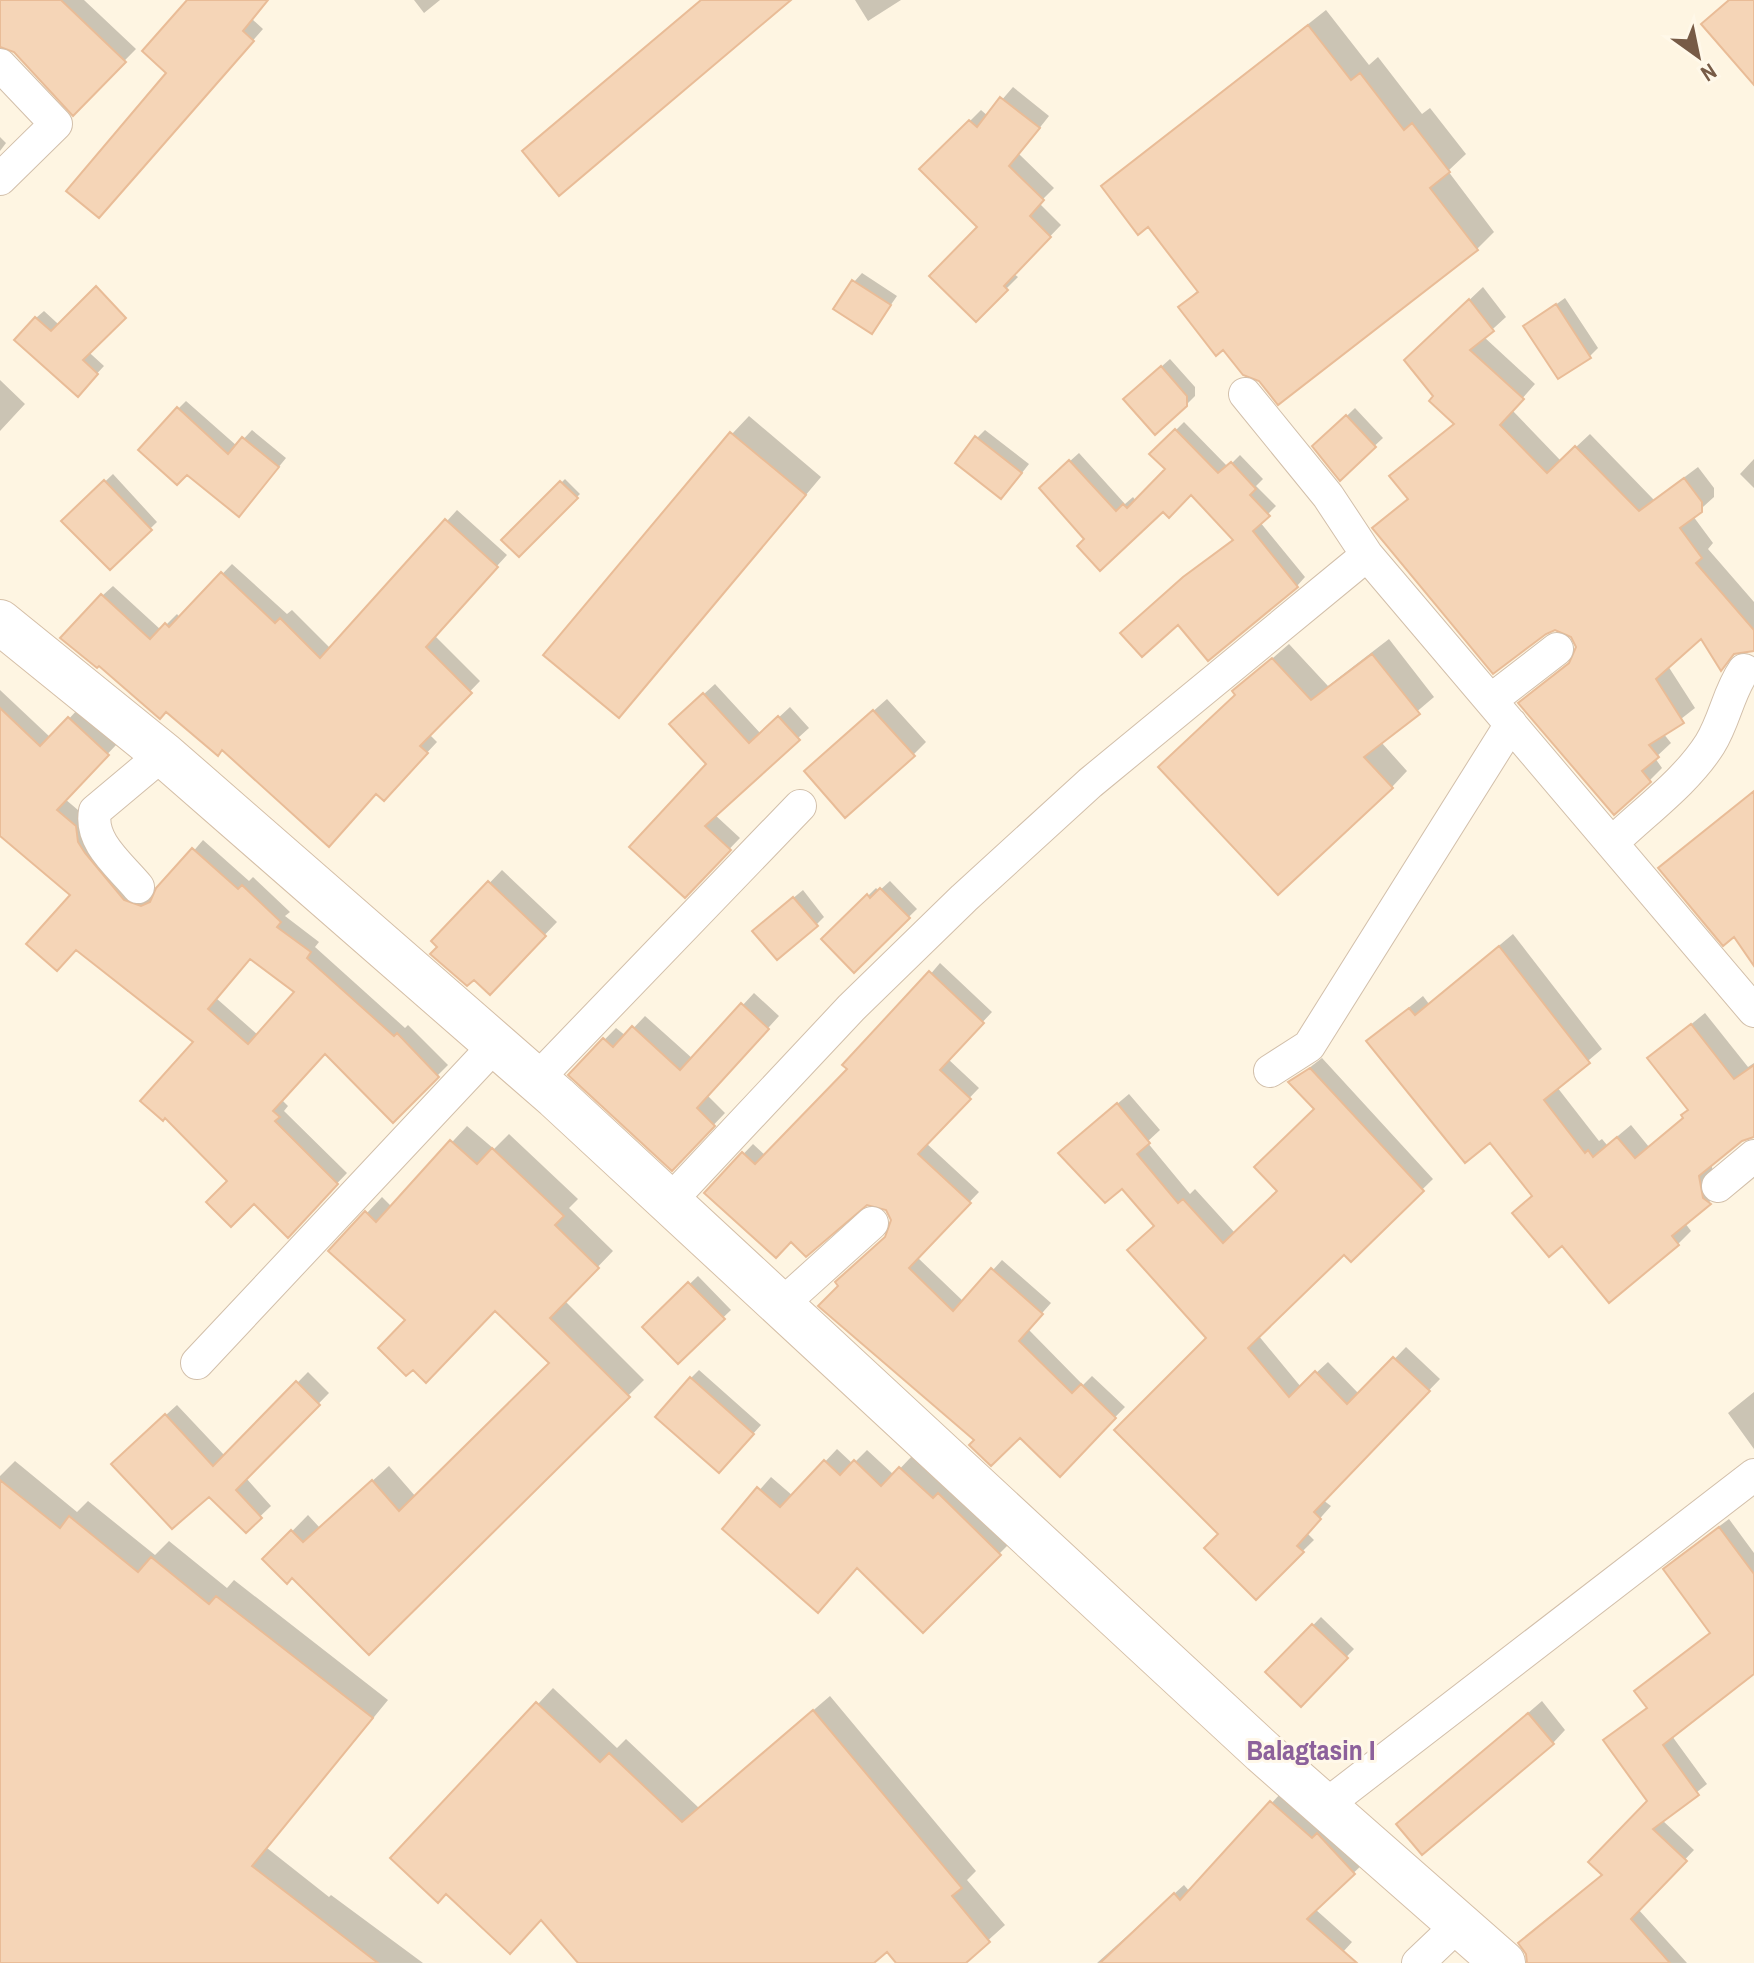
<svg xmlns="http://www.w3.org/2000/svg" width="1754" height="1963" viewBox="0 0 1754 1963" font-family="'Archivo Narrow',sans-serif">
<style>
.shadow{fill:#0003;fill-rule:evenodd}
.building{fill:#f5d5b7;stroke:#e9bc97;stroke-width:2;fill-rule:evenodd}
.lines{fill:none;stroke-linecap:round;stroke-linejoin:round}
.street-casing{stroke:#d2bfaa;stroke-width:34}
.secondary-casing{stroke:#d5bfa7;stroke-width:46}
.street{stroke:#fff;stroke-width:32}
.secondary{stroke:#fff;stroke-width:44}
.labels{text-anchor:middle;stroke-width:6;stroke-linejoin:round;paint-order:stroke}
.quarter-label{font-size:28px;font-weight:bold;fill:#8c619b;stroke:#fff8e9}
</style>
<rect width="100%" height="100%" fill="#fef5e2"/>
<path class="shadow" d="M0,0H84L136,49L73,113L14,50L0,46Z
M190,0H268L252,19L263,29L109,205L169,73Z
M414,0H440L424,13Z
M855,0H901L868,21Z
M1326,10L1369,65L1378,57L1422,114L1430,108L1466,154L1448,171L1494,232L1477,249L1260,380L1181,307L1199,289L1148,225L1103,186Z
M1013,87L1049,116L1019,154L1054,188L1039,203L1061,225L1014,274L1018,277L976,319L980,227L922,169L981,110L988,116Z
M0,137L6,143L0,151Z
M862,273L897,296L872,332L854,282Z
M1483,287L1506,317L1484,337L1535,384L1512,410L1561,461L1590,434L1654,500L1698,467L1714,488V497L1693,516L1713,543L1708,549L1754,602V648L1738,651L1722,668L1702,636L1668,666L1695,708L1663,733L1671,743L1655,758L1662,768L1649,781L1521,703L1573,660L1578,647L1573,635L1388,515L1409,498L1405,463L1456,422L1436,396L1420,347Z
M1565,298L1598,348L1590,356L1526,326Z
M44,311L104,366L78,394L36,318Z
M1170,359L1195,387V396L1186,405L1134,391Z
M0,380L25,404L0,431Z
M186,401L237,446L252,430L286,458L247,506L187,472L178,409Z
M1355,408L1383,438L1340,478L1315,447Z
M749,416L821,477L619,716L732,434Z
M1184,422L1228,467L1240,455L1263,479L1256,486L1276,506L1260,522L1305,577L1297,586L1178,622L1131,625L1194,569L1235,539L1191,493L1163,509L1087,539L1049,480L1079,453L1125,504L1133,497L1136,501L1168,469L1152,454Z
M985,430L1029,464L1009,489L977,438Z
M1754,459V488L1740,474Z
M113,474L157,522L110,568L64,521Z
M565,479L580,494L519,554L504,540Z
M457,510L507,555L434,635L480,681L429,734L437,742L394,788L376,792L340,834L102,596L113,586L161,630L177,614L180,618L232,564L287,614L292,610L331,649Z
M1389,639L1434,697L1381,742L1407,771L1392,787L1235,691L1289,644L1328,686Z
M715,684L761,734L790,707L809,728L714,814L740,838L685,895L708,764L682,714Z
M0,690L51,738L79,708L117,744L65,799L85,816L134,891L155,896L203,840L249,881L253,877L290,912L285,916L319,942L315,947L405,1028L408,1025L448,1065L393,1120L325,1052L282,1100L288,1106L284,1111L347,1173L288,1235L196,1042L132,988L128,992L77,947L73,894L0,833ZM251,957L297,992L258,1035L216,998Z
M887,699L926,742L913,755L819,759Z
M502,870L557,922L490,992L434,941Z
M890,881L917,909L854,970L824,939L876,888L879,891Z
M803,890L824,917L816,925L763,923Z
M1513,934L1602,1049L1557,1087L1599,1141L1602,1139L1607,1145L1631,1125L1649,1147L1685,1117L1690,1109L1650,1058L1705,1013L1748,1067L1754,1063V1136L1741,1140L1711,1163L1716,1184L1723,1190L1685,1223L1691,1231L1678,1244L1534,1195L1490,1141L1368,1041L1423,996L1429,1004Z
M940,963L992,1012L948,1059L979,1088L926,1143L979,1192L917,1257L964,1302L1002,1260L1051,1303L1028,1329L1083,1385L1092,1376L1125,1407L1060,1474L1020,1435L977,1440L888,1236L892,1228L888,1210L877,1203L859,1207L791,1240L706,1193L753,1144L766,1156L850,1069Z
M754,993L779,1016L707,1095L725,1113L684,1156L571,1074L616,1028L626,1036L645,1016L693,1059Z
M1322,1058L1433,1179L1351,1259L1344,1253L1258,1335L1301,1387L1328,1362L1360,1395L1406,1347L1440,1379L1323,1500L1331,1506L1307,1533L1314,1540L1256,1597L1221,1534L1209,1338L1156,1225L1122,1186L1072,1142L1129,1094L1160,1130L1147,1142L1190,1194L1195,1189L1235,1233L1279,1191L1317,1109L1291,1082Z
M467,1126L494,1149L509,1134L578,1199L569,1208L613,1251L565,1301L644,1380L369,1653L292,1575L265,1559L308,1515L320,1528L389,1466L416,1497L552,1362L496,1308L408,1319L367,1213L382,1197L392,1207Z
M698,1276L731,1310L678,1361L645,1327Z
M699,1370L761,1425L727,1463L691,1378Z
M308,1372L329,1393L246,1478L271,1506L246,1530L209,1494L124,1453L177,1405L225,1456Z
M1754,1392V1449L1728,1413Z
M837,1449L853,1464L867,1450L894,1475L912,1456L1011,1542L923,1630L858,1566L725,1529L771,1477L793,1496Z
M15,1461L77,1512L88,1501L155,1555L169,1541L227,1588L234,1580L388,1700L267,1848L329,1897L331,1895L423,1963H0V1476Z
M1729,1519L1754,1553V1673L1672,1736L1707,1784L1662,1820L1694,1850L1638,1909L1687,1963H1529L1604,1874L1649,1801L1605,1740L1649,1706L1646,1683L1711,1632L1674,1560Z
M1321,1617L1354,1649L1301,1704L1268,1672Z
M553,1688L617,1748L626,1739L699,1808L830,1696L976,1871L967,1880L1005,1925L963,1963H898L887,1949L871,1963H580L538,1704Z
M1542,1701L1565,1730L1553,1743L1398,1824Z
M1281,1793L1363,1864L1315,1909L1352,1942L1333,1963H1097L1184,1885L1190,1892Z"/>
<path class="building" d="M0,0H61L126,62L73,116L14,52L0,47Z
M187,0H268L243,31L254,41L99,218L66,191L166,73L142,51Z
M701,0H791L559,196L522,151Z
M1729,0H1754V85L1701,24Z
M1308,25L1351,80L1360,73L1404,130L1412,123L1450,172L1430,188L1478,250L1278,405L1259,381L1243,375L1223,350L1216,356L1178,307L1198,292L1148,227L1138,235L1101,186Z
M1000,97L1040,128L1009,166L1044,200L1030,216L1051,237L1004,286L1008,290L976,322L929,276L977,227L919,169L969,120L977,127Z
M852,280L891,305L872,334L833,309Z
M96,286L126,318L83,360L98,374L78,397L14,340L35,317L51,331Z
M1469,299L1494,331L1470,350L1524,399L1500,425L1547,473L1575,446L1639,511L1684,478L1702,502V512L1680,528L1702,558L1696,563L1754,630V651L1734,654L1721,671L1701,639L1656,679L1684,723L1649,745L1659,757L1642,771L1651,782L1614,815L1518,703L1569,663L1576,647L1571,637L1555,630L1546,634L1493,674L1372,528L1408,499L1389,476L1454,424L1429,401L1433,396L1404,360Z
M1556,304L1591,358L1558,379L1523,326Z
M1161,366L1187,396V406L1155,435L1123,399Z
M177,407L228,454L242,437L279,467L239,517L187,475L177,485L138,450Z
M1346,415L1376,447L1340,481L1312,446Z
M1175,429L1218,473L1231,462L1256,489L1250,495L1270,516L1253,531L1298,587L1208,661L1178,625L1142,657L1120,633L1183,577L1233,540L1191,495L1169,518L1163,512L1100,571L1077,546L1084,539L1039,488L1069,460L1116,511L1123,504L1127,508L1165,469L1149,454Z
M730,432L806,495L619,718L543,655Z
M975,436L1022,473L1001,499L955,463Z
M104,480L152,530L110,570L61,521Z
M560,481L578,498L519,557L501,540Z
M445,519L498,567L426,647L472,693L420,746L428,753L384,801L376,794L329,847L222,750L218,756L166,712L160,719L99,666L97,668L60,638L101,594L150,639L165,623L169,627L221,572L275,623L280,618L320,658Z
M1372,654L1420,714L1364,757L1393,788L1278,895L1158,767L1235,695L1232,691L1272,658L1311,700Z
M703,693L749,743L778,716L800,740L705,826L731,850L685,898L629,847L706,764L669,724Z
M0,708L40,746L68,717L109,755L57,810L76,826L78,842L85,853L124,900L141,906L150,902L156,888L192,848L238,889L242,885L281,922L277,927L311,952L307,958L394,1036L397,1033L439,1077L393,1123L325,1054L273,1111L280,1117L275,1121L338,1184L288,1238L254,1204L231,1227L206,1202L227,1181L165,1118L163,1121L140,1101L193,1042L76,950L57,971L26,944L70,895L0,836ZM250,959L294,992L248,1044L208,1009Z
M873,710L915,756L845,818L804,771Z
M1754,791V966L1734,937L1723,946L1658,868Z
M488,881L546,936L490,995L474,980L467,986L430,954L437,947L431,941Z
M880,888L910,918L854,973L821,939L867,894L870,898Z
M793,897L818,926L777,960L752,931Z
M1499,946L1590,1063L1544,1100L1585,1153L1588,1150L1593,1157L1617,1137L1635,1158L1683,1118L1681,1115L1688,1110L1647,1058L1691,1024L1734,1079L1754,1065V1137L1742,1141L1699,1176L1703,1198L1711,1204L1672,1236L1679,1245L1609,1303L1562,1246L1549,1257L1512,1213L1532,1196L1490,1143L1465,1163L1366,1041L1409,1008L1415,1015Z
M929,971L984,1023L940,1070L971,1099L918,1154L971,1203L909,1268L953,1311L991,1268L1043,1314L1019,1341L1072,1393L1081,1384L1116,1418L1060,1477L1020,1438L991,1466L969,1445L974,1440L818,1306L838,1286L835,1282L885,1237L891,1220L886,1210L867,1205L806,1257L791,1242L776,1258L704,1193L742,1152L755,1164L847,1069L842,1065Z
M741,1003L769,1029L697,1108L715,1126L672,1171L568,1075L603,1038L613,1047L632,1026L680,1070Z
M1310,1068L1424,1191L1351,1262L1344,1255L1248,1348L1289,1397L1315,1371L1347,1404L1393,1357L1430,1391L1314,1512L1321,1519L1297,1546L1304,1552L1256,1600L1204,1548L1218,1534L1114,1430L1206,1338L1127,1250L1154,1226L1122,1189L1105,1203L1058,1153L1117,1103L1150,1143L1137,1154L1178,1203L1183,1199L1223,1243L1277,1191L1254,1167L1314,1109L1288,1082Z
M450,1140L477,1164L492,1148L564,1216L555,1225L599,1268L550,1318L630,1397L369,1655L292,1578L287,1584L262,1559L291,1530L303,1542L372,1480L399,1511L549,1363L495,1311L426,1383L413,1370L406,1376L378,1348L405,1320L328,1251L365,1211L376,1222Z
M688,1282L725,1319L678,1364L642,1327Z
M690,1377L754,1434L719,1473L655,1417Z
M296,1381L320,1405L236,1490L262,1518L246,1533L209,1497L172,1529L111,1464L165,1414L213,1466Z
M824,1460L840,1475L854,1460L881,1486L899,1467L933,1498L938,1493L1001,1555L923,1633L857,1568L818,1613L722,1529L757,1487L780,1507Z
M0,1480L60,1528L69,1516L138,1572L151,1557L209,1604L216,1596L373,1718L252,1866L378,1963H0Z
M1719,1527L1754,1574V1674L1663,1745L1699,1795L1653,1829L1687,1861L1631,1919L1670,1963H1527L1526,1954L1518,1943L1602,1875L1588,1862L1647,1801L1603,1740L1647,1708L1634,1691L1710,1633L1663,1569Z
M1312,1624L1348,1658L1301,1707L1265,1672Z
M536,1702L600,1762L609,1753L682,1822L813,1710L962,1888L952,1896L990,1942L966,1963H896L887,1952L874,1963H578L541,1920L510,1954L446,1894L438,1903L390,1858Z
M1528,1713L1554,1744L1422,1855L1396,1824Z
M1270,1801L1312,1838L1317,1833L1355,1874L1307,1919L1357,1963H1100L1174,1893L1180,1900Z"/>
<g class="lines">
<defs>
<path id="street" d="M0,65L56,124L0,179
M1245,394L1328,496L1367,555
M1491,700L1557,649
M1613,842C1645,811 1686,782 1710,744C1725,720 1728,693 1744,670
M138,887C120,865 89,842 95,811L163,754
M1270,1071L1309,1046L1511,724
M536,1080L800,806
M1718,1186L1754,1156
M669,1202L851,1008L964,898L1090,783L1367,555L1754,1011
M780,1306L872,1223
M197,1363L496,1044
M1326,1805L1754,1475
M1418,1963L1459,1924"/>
<path id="secondary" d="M0,622L163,754L556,1097L1263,1752L1503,1963"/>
</defs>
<use href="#street" class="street-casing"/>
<use href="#secondary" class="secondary-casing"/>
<use href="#street" class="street"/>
<use href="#secondary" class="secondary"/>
</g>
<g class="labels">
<g class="quarter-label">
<text x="1311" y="1760">Balagtasin I</text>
</g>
</g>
<g transform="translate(1698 56) rotate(147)" stroke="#fff8e9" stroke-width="6" paint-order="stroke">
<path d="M0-6L14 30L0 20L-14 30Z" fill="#775b46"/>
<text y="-12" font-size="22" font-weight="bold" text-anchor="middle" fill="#775b46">N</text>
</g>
</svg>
